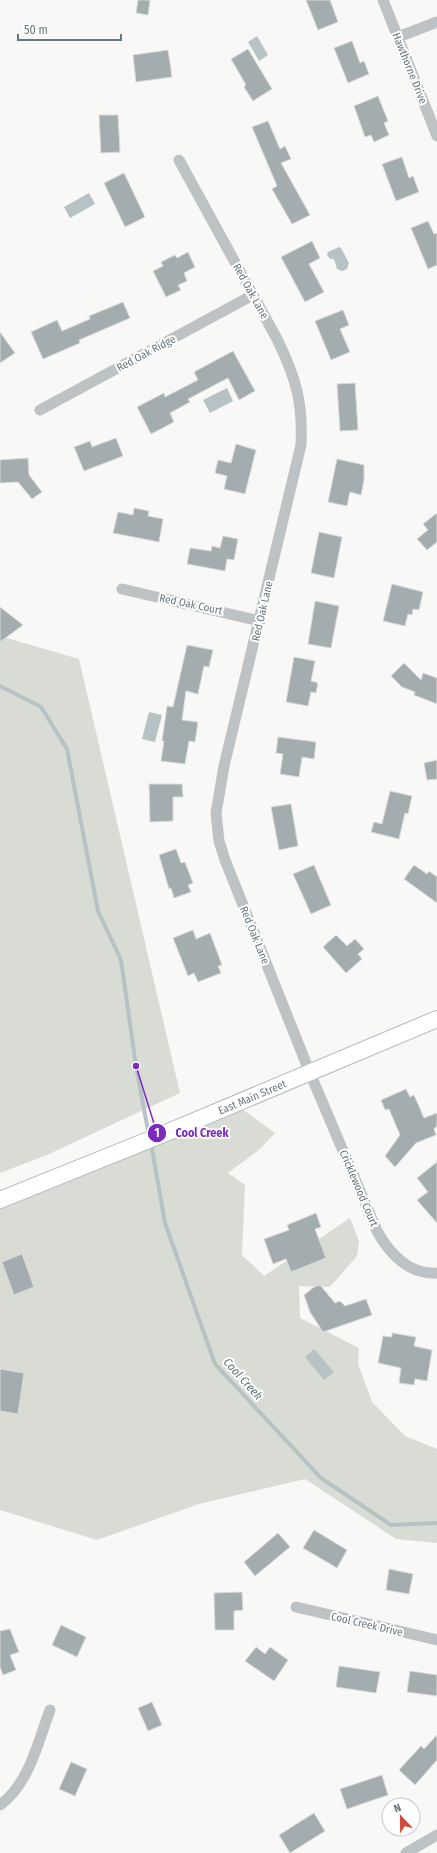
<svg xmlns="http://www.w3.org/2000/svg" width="437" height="1853" viewBox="0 0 437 1853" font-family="'Fira Sans Condensed',sans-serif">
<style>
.green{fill:#d9dcd5}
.water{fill:#b6c2c4}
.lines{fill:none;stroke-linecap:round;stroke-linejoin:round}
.stream{stroke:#b6c2c4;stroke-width:4}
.building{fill:#a3adb0;stroke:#dadad8}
.secondary-casing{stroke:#b0b7ba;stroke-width:18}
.street{stroke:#bdc3c5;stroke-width:11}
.secondary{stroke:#fff;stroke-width:16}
.labels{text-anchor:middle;stroke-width:4;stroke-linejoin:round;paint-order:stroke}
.street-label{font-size:11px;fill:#66777d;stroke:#fff}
.water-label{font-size:12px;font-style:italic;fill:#617578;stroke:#fff}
.leader{fill:none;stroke:#7b2cbf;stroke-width:1.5}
.callout-dot{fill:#7b2cbf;stroke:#fff;stroke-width:1.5}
.mark-label{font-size:12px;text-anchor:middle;font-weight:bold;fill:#fff}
.callout-label{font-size:12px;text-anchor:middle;font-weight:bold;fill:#7b2cbf;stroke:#fff;stroke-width:4;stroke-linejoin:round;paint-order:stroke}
</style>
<rect width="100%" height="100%" fill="#f8f8f6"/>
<path class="green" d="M0,636L79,659L180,1093L47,1155L0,1173Z
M242,1109L275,1133L260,1149L228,1173L245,1185L242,1255L264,1276L350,1218L359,1241L357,1256L330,1287L299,1286L300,1318L359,1348L358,1364L372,1402L405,1436L437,1449V1543L396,1539L305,1479L199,1504L97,1540L0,1510V1207Z"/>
<path class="water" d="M257,36L268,55L259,61L248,42Z
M89,193L95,204L70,218L64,207Z
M339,247L341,248L349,263L347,269L342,271L337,269L334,259H330L327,255L328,252Z
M227,388L233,401L210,413L203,400Z
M149,712L162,715L155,742L142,739Z
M314,1349L334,1372L324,1380L305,1357Z"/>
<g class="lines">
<path class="stream" d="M0,686L41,707L67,749L98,911L121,960L136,1066L149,1136
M151,1143L165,1223L215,1364L321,1478L391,1525L437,1523"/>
</g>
<path class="building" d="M138,0H150L148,15L136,13Z
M306,0H330L338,22L318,30Z
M352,41L360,63L364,61L369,74L348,83L334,48Z
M248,49L272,89L253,101L244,87L246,85L231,59Z
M168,50L172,77L136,82L133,55Z
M378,96L388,121L384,123L389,135L374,142L371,135L365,137L354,106Z
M99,115H118L120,152L101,153Z
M268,121L280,149L285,146L291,159L281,163L310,215L292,224L272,189L277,186L252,127Z
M402,157L409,178L413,176L419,192L396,201L382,164Z
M124,173L145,217L125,227L104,183Z
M428,221L434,234L437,233V265L428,269L411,228Z
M312,241L320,258L309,264L324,292L305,302L281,257Z
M188,252L195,267L184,273L187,281L178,285L181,290L166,297L153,271L163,266L161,262L175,255L177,258Z
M123,302L130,318L79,340L80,343L43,359L31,332L57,320L62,331L90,319L89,316Z
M343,310L349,325L340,329L350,352L331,360L315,321Z
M0,332L15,353L0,363Z
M233,351L255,391L239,400L228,378L188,399L190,402L170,413L174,422L151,434L137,407L164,393L165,397L198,380L194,372Z
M355,383L358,430L340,431L337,384Z
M116,438L123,456L84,471L74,447L90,441L92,447Z
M236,444L256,450L245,494L224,489L227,476L215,473L218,460L231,463Z
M28,458L29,475L42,492L32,499L18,482L0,483V460Z
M337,459L364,465V480L361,495L350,492L347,506L328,502Z
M134,508L149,511L148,516L163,519L159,542L113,533L118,512L133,515Z
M437,513V542L427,550L417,539L428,530L423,524Z
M319,532L342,537L334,578L311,573Z
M223,536L238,539L234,560L227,559L225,571L187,564L190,548L211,551L212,546L220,548Z
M392,584L423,592L419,610L413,609L412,615L408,614L405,626L383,621Z
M315,601L339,606L331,648L308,644Z
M0,607L23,625L0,642Z
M187,645L213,650L209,667L204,666L198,694L186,691L182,720L198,722L195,742L189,741L185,764L161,761L164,741H162L167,706L173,707Z
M294,657L315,661L311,681L318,683L316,693L311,692L308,706L286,702Z
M404,663L421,680L423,673L437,678V704L414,695L415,692L402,687L391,676Z
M278,737L316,742L314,759L302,757L299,777L280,774L283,754L276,753Z
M437,760V779L427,780L424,763Z
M149,784H182L183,797H173V821L150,822Z
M390,791L412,796L408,814L405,813L399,839L371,832L374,822L382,824Z
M291,804L298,846L279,850L271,807Z
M176,849L181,863L185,862L193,883L188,885L191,892L174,898L171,888L169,889L159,855Z
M314,865L331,905L311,914L293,874Z
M414,865L427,874L429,871L437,877V903L404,879Z
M193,930L196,939L210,933L222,965L218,966L221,973L198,982L194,973L188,976L173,938Z
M336,935L347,946L355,939L364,949L358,954L362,959L346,973L323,947Z
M406,1089L410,1097L414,1095L424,1118L437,1113V1126L434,1129L436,1135L416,1143L395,1167L385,1156L400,1135L389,1109L385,1110L381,1100Z
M437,1162V1223L417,1200L428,1192L417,1178Z
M316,1213L321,1227L315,1229L326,1258L291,1272L286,1259L273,1264L264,1239L289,1230L287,1225Z
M22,1254L34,1287L14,1295L2,1262Z
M320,1285L335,1303L340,1301L345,1306L366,1299L372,1315L323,1332L310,1312L304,1295L314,1287Z
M392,1333L416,1337L414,1346L432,1350L427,1381L415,1379L414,1385L399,1383L401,1368L378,1363L383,1336L392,1337Z
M0,1369L24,1373L18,1414L0,1411Z
M314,1530L347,1550L337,1568L303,1548Z
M278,1533L290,1547L255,1576L244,1562Z
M389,1569L413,1574L409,1594L386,1590Z
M242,1592L243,1610L234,1611V1630H215L214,1593Z
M61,1625L86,1637L77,1657L52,1645Z
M10,1629L19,1652L10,1655L16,1670L3,1675L0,1667V1631Z
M256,1647L265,1654L270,1647L288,1660L274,1681L245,1661Z
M339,1666L380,1672L376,1693L336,1687Z
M410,1671L437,1675V1696L407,1692Z
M152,1702L162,1725L148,1731L138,1708Z
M437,1735V1760L415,1785L399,1770L421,1746L424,1749Z
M71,1762L87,1769L75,1796L59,1789Z
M382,1775L388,1795L347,1809L340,1789Z
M314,1813L325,1831L290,1853L279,1835Z"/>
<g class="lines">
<defs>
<path id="secondary" d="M0,1200L161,1135L437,1019"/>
</defs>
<use href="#secondary" class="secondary-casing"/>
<path class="street" d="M383,0L437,136
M398,37L437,22
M179,160L277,339C296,378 303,402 301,445L224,766L216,813L219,841L225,860L310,1073L377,1231C389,1253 409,1275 437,1273
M40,410L253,295
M122,589L260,621
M296,1607L437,1640
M0,1805C29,1784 38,1742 50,1710
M406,1853L437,1835"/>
<use href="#secondary" class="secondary"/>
</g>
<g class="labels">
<g class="street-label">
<text transform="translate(410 68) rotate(68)" y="4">Hawthorne Drive</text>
<text transform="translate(251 291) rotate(61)" y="4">Red Oak Lane</text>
<text transform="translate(146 353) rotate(-28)" y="4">Red Oak Ridge</text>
<text transform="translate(191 604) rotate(12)" y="4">Red Oak Court</text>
<text transform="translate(262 611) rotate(-77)" y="4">Red Oak Lane</text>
<text transform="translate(255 935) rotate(68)" y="4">Red Oak Lane</text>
<text transform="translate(252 1097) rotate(-23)" y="4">East Main Street</text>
<text transform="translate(359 1188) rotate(67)" y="4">Cricklewood Court</text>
<text transform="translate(367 1624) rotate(13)" y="4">Cool Creek Drive</text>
</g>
<g class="water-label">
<text transform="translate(243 1379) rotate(48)" y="4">Cool Creek</text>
</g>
</g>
<path class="leader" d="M136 1066L157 1133"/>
<g class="callout-dot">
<circle cx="136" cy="1066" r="4"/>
<circle cx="157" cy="1133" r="10"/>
</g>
<g class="mark-label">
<text x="157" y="1137">1</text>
</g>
<g class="callout-label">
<text x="202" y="1137">Cool Creek</text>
</g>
<g transform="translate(401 1817) rotate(338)"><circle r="19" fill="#ffffff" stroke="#c2c9cb"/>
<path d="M0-3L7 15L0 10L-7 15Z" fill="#d14c3d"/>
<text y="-6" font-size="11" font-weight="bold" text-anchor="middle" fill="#66777d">N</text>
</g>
<path d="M18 34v6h103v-6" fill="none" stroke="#66777d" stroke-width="2"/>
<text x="24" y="34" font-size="12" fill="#66777d" stroke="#ffffff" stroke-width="3" paint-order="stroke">50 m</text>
</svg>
